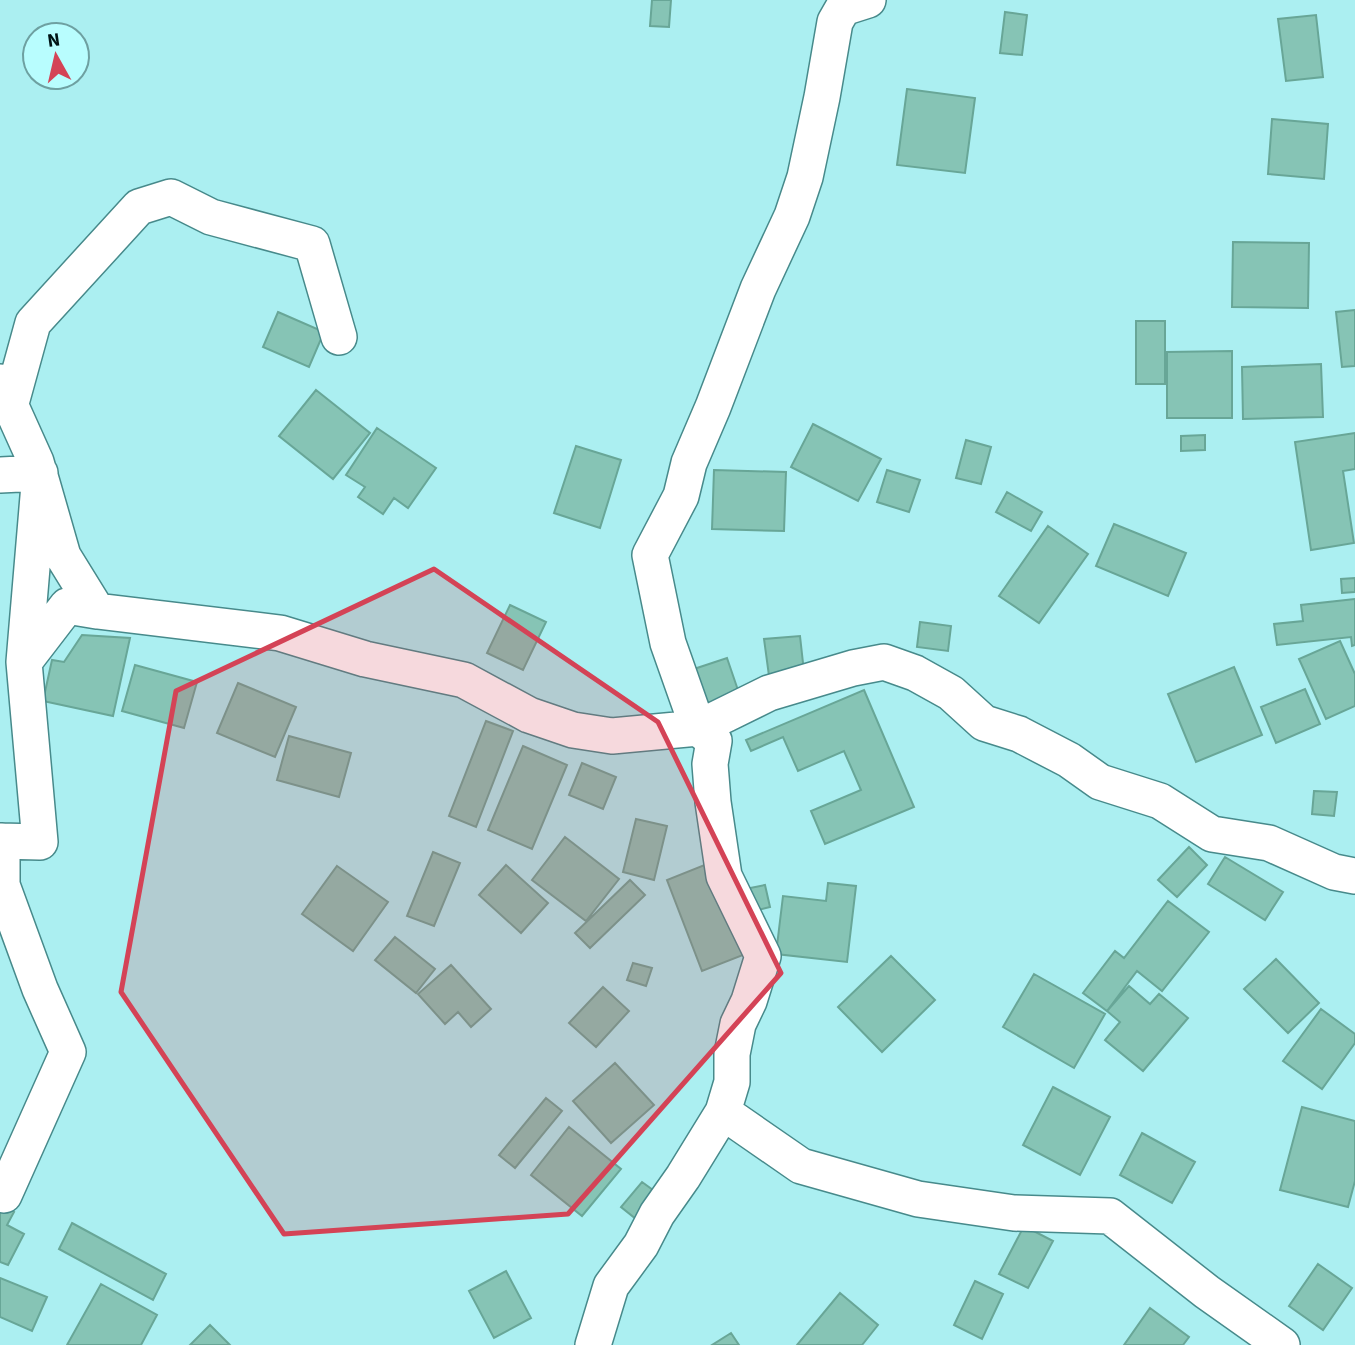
<svg xmlns="http://www.w3.org/2000/svg" width="1355" height="1345" viewBox="0 0 1355 1345" font-family="'Source Sans 3',sans-serif">
<style>
.building{fill:#86c4b5;stroke:#68a697;stroke-width:2}
.lines{fill:none;stroke-linecap:round;stroke-linejoin:round}
.minor-casing{stroke:#478a8b;stroke-width:38}
.minor{stroke:#fff;stroke-width:35}
.marked{fill:#d44356;fill-opacity:0.2;stroke:#d44356;stroke-width:5;stroke-linejoin:round}
</style>
<rect width="100%" height="100%" fill="#abeff1"/>
<path class="building" d="M652,0H671L669,27L650,26Z
M1005,12L1027,15L1022,55L1000,53Z
M1316,15L1323,77L1286,81L1278,19Z
M907,89L975,98L965,173L897,165Z
M1272,119L1328,124L1324,179L1268,174Z
M1233,242L1309,243L1308,308L1232,307Z
M1355,310V366L1342,367L1336,312Z
M278,312L324,332L309,367L263,347Z
M1136,321H1165V384H1136Z
M1232,351V418H1167V352Z
M1321,364L1323,417L1243,419L1242,367Z
M316,390L370,433L333,479L279,436Z
M813,424L881,459L858,501L791,467Z
M377,428L436,468L408,508L394,498L383,514L358,497L365,487L346,475Z
M1355,433V469L1343,471L1354,543L1311,550L1295,442Z
M1205,435V450L1181,451V436Z
M966,440L991,447L981,484L956,478Z
M576,446L621,460L600,528L554,513Z
M714,470L786,472L784,531L712,529Z
M887,470L920,480L909,512L877,502Z
M1007,492L1042,512L1031,531L996,512Z
M1114,524L1186,553L1168,596L1096,566Z
M1048,526L1088,554L1039,623L999,596Z
M1355,578V592L1342,593L1341,579Z
M1355,599V645L1352,646L1351,637L1277,645L1274,624L1303,621L1301,605Z
M510,605L546,622L523,670L487,653Z
M920,622L951,626L948,651L917,647Z
M82,635L130,638L113,716L43,701L52,660L64,662Z
M800,636L804,672L769,676L764,639Z
M1340,641L1355,674V706L1326,719L1299,659Z
M727,658L740,696L703,708L691,670Z
M135,665L197,682L184,728L122,711Z
M1234,667L1262,735L1196,762L1168,694Z
M238,683L296,707L275,757L217,733Z
M1305,689L1320,724L1276,743L1261,707Z
M864,690L914,807L825,844L811,811L861,790L844,751L798,771L783,737L751,751L746,740Z
M486,721L513,731L476,827L449,816Z
M289,736L351,753L339,797L277,780Z
M523,746L567,765L532,849L488,830Z
M582,763L616,777L603,809L569,795Z
M1314,791L1337,792L1334,816L1312,814Z
M636,819L667,826L654,880L623,872Z
M565,837L619,879L586,921L532,880Z
M1189,847L1207,865L1177,897L1158,880Z
M433,852L460,863L434,926L407,916Z
M1225,857L1283,892L1265,920L1208,884Z
M707,864L743,955L702,971L667,880Z
M506,865L548,903L521,933L479,895Z
M337,866L388,902L353,951L302,914Z
M630,880L645,895L590,948L575,933Z
M828,883L856,886L847,962L776,954L783,896L826,901Z
M765,885L770,907L750,912L745,889Z
M1168,901L1209,932L1162,991L1137,971L1107,1011L1083,993L1115,951L1124,958Z
M395,937L435,969L416,993L375,960Z
M891,956L935,1000L882,1052L838,1007Z
M1276,959L1319,1003L1288,1033L1244,989Z
M633,963L652,968L646,986L627,980Z
M451,965L491,1009L471,1027L458,1012L445,1024L418,994Z
M1034,974L1105,1014L1074,1068L1003,1027Z
M1129,986L1150,1004L1159,994L1188,1018L1143,1071L1105,1040L1120,1022L1107,1011Z
M603,987L629,1011L596,1047L569,1023Z
M1321,1009L1355,1034V1043L1322,1089L1283,1061Z
M615,1063L654,1105L611,1143L573,1101Z
M1053,1087L1110,1117L1080,1175L1023,1145Z
M546,1098L562,1111L515,1168L499,1155Z
M1302,1107L1355,1121V1181L1348,1207L1280,1190Z
M569,1127L621,1169L582,1216L531,1175Z
M1142,1133L1195,1162L1172,1203L1120,1175Z
M642,1182L657,1193L636,1219L621,1207Z
M0,1205L14,1212L7,1225L24,1234L8,1265L0,1262Z
M72,1223L166,1274L153,1300L59,1249Z
M1024,1226L1053,1241L1028,1288L999,1274Z
M1318,1264L1352,1288L1323,1330L1289,1306Z
M506,1271L531,1318L494,1338L469,1291Z
M0,1278L47,1297L32,1331L0,1317Z
M975,1281L1003,1294L982,1339L954,1325Z
M101,1284L157,1315L141,1345H67Z
M840,1293L878,1325L862,1345H797Z
M1150,1308L1189,1337L1183,1345H1124Z
M210,1325L230,1345H190Z
M731,1333L739,1345H712Z"/>
<g class="lines">
<defs>
<path id="minor" d="M0,382L36,462L63,556L97,611L280,633L365,659L464,680L529,715L573,730L612,736L698,728L769,693L853,668L884,662L915,673L951,693L984,723L1019,734L1069,760L1100,782L1160,801L1212,834L1269,843L1334,872L1355,876
M11,403L33,323L139,207L171,197L211,217L312,244L339,337
M0,475L40,473L24,662L67,606L97,611
M0,841L40,842L24,662
M2,841V885L40,989L68,1052L4,1195
M723,1112L801,1166L918,1199L1014,1213L1110,1216L1207,1292L1282,1345
M593,1345L611,1286L641,1245L657,1214L683,1177L723,1112L732,1082V1054L738,1024L749,1001L763,956L724,876L713,802L710,764L714,741L698,728L668,643L650,555L681,496L689,463L713,407L758,289L792,216L805,177L822,97L835,22L843,8L868,0"/>
</defs>
<use href="#minor" class="minor-casing"/>
<use href="#minor" class="minor"/>
</g>
<path class="marked" d="M434,569L658,722L781,973L568,1214L284,1234L121,992L176,691Z"/>
<g transform="translate(56 56) rotate(352)"><circle r="33" fill="#b8fdfe" stroke="#6ea0a1" stroke-width="2"/>
<path d="M0-5L12 26L0 18L-12 26Z" fill="#d44356"/>
<text y="-10" font-size="19" font-weight="bold" text-anchor="middle" fill="#001415">N</text>
</g>
</svg>
